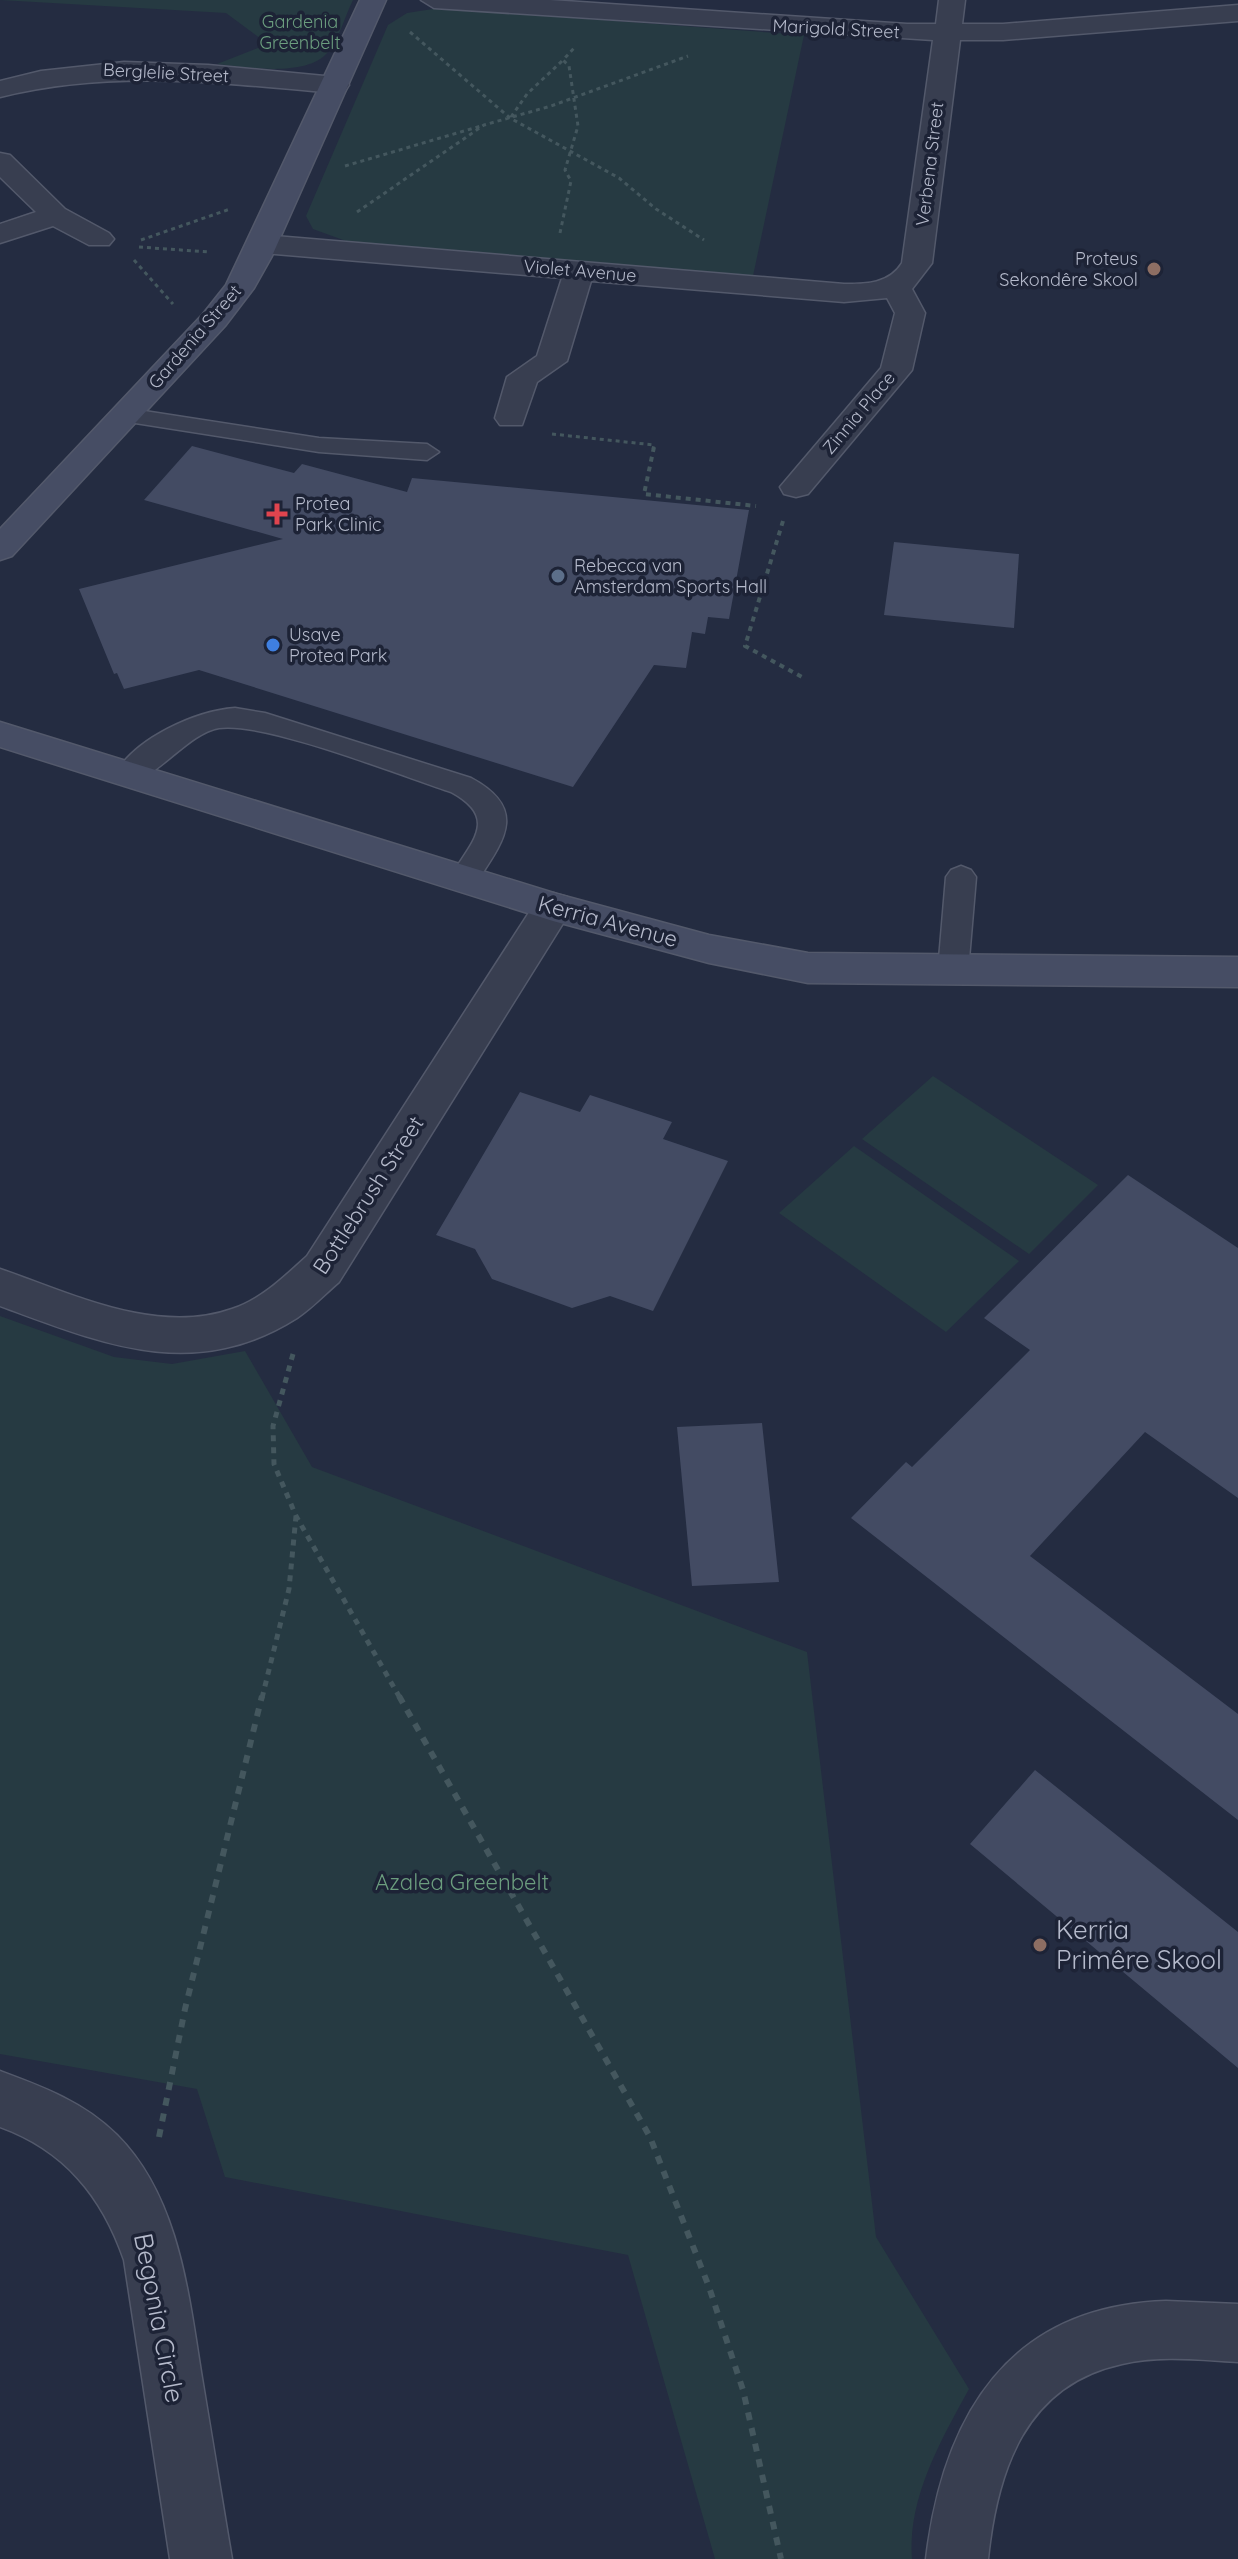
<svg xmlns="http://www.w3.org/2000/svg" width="1238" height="2559" viewBox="0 0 1238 2559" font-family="Quicksand,sans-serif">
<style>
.green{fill:#263a42}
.building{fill:#434b63}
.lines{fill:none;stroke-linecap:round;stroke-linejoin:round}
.lane-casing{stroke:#53596b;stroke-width:3}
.street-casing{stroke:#53596b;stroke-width:3}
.secondary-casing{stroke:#53596b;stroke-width:3}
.path-far3{stroke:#44575e;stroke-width:3;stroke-dasharray:4 4;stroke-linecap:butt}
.path-far2{stroke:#44575e;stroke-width:4;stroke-dasharray:5 5;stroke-linecap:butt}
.path-far1{stroke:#44575e;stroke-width:5;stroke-dasharray:6 6;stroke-linecap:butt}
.path{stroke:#44575e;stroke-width:6;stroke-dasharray:8 8;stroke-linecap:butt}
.lane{fill:#383e50;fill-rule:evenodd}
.street{fill:#383e50;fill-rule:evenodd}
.secondary{fill:#464d64;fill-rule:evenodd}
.education-dot{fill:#8d6e63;stroke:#1d2336;stroke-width:3}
.health-dot{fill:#e0444e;stroke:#1d2336;stroke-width:3}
.service-dot{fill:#5c6f8a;stroke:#1d2336;stroke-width:3}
.shop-dot{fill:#3f7fe0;stroke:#1d2336;stroke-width:3}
.labels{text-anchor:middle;stroke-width:7;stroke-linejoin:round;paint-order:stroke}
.far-park-label{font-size:18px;fill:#6b9d7e;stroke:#1d2336}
.far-street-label{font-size:18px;fill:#b5bacb;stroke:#1d2336}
.far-poi-label{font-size:18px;fill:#b5bacb;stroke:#1d2336;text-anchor:start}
.street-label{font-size:22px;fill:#b5bacb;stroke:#1d2336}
.park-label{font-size:22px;fill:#6b9d7e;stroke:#1d2336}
.near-poi-label{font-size:26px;fill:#b5bacb;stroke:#1d2336;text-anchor:start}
.near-street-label{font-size:26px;fill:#b5bacb;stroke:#1d2336}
</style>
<rect width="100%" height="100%" fill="#242c41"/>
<path class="green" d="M0,0H353C345,16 339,39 328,52C307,78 245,67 217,64L268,44L226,13Z
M439,8L804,35L753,276L346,241L313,229L306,216L388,25L407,13Z
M933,1076L1098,1185L1029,1254L862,1139Z
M854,1146L1019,1261L946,1332L779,1213Z
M0,1316L114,1357L172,1364L245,1351L312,1467L807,1652L876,2237L969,2389C941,2440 907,2499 912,2559H715L628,2255L225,2177L197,2089L0,2054Z"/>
<path class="building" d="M192,446L294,473L302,464L407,492L412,478L749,510L729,619L708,617L705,634L692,632L686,668L654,665L573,787L199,670L124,689L117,673L114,674L79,589L283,539L144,500Z
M894,542L1019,554L1014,628L884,615Z
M520,1092L580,1112L590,1095L672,1122L663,1139L728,1161L653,1311L610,1296L572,1308L492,1279L475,1249L436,1235Z
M1128,1175L1238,1248V1498L1145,1432L1030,1556L1238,1714V1820L851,1518L906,1462L912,1467L1030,1350L984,1318Z
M762,1423L779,1582L692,1586L677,1427Z
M1035,1770L1238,1932V2068L970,1844Z"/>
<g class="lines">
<defs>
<path id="lane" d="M125,408L319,438L427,444L439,452L427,460L319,452L116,420L113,415L116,410Z
M235,708L265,713L471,778C531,810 502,843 474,886L464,890L454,886L449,879C470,843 501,819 451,792C402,776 263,721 219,728C184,734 150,790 119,781L115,774C136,738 195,711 235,708Z
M961,866L971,870L976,877L968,971L964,979L953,982L942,979L938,971L946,877L951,870Z"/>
<path id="street" d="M421,0H550L907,24H936L939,0H965L962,24H1003L1238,5V21L1003,40H960L932,263L912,289L925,313L912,370L808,494L796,497L784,494L780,487L881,368L895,313L887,298L844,302L591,281L567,361L537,382L522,425H500L495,418L507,377L537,356L562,278L263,253L253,250L248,244L253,238L263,235L844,284C866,284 889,284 902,263L933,40L434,8Z
M124,62L208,65L335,77L345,79L349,85L345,91L335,93C221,83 112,69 0,97V81L41,71Z
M0,153L10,155L65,209L109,233L114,239L109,245H89L53,226L0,243V224L36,212L0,177Z
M553,893L567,897L572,907L567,917L339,1282C325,1294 312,1308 297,1318C194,1383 103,1344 0,1306V1269C71,1293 156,1336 232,1309C262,1299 285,1276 307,1256L539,897Z
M0,2071C43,2087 84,2102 117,2135C181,2199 189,2300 203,2384C213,2443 222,2501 232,2559H170L124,2260C102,2196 64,2150 0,2127Z
M1166,2301L1238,2304V2362C1200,2360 1160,2355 1122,2364C1025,2385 997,2471 988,2559H926C943,2415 1009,2306 1166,2301Z"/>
<path id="secondary" d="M360,0H386L272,256L254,288L225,326L12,556L0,560V529L203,314L226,285Z
M0,722L557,894L709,935L808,953L1238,957V987L808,983L709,963L553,921L0,747Z"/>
</defs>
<use href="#lane" class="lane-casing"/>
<use href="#street" class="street-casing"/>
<use href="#secondary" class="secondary-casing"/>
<path class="path-far3" d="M410,32L510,118L619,178L656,209L704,240
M511,117L527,94L563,60
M345,166L481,126
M357,212L484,125L551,106L688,56
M560,233L571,181L565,170L578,126L569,66L563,60L575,47
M141,240L230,209
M139,247L209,252
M134,260L173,304
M552,434L654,445L653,449"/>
<path class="path-far2" d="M654,447L644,494L756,506
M783,521L745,646L802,677"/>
<path class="path-far1" d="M293,1354L273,1426L274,1464L296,1516L400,1698
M262,1698L289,1589L296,1516"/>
<path class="path" d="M399,1696L650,2137L709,2287L743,2390L781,2559
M159,2137L185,2009L262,1696"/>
<use href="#lane" class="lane"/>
<use href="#street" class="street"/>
<use href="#secondary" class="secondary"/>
</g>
<g class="education-dot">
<circle cx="1154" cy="269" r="8"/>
<circle cx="1040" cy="1945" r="8"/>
</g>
<path class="health-dot" d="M273 502h8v8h8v8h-8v8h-8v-8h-8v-8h8z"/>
<circle class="service-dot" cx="558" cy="576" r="8"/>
<circle class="shop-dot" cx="273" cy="645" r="8"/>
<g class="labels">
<g class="far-park-label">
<text x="300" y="28">Gardenia<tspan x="300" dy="21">Greenbelt</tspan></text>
</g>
<g class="far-street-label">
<text transform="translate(836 29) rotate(3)" y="6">Marigold Street</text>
<text transform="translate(166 73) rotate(3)" y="6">Berglelie Street</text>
<text transform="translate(930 164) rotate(-83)" y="6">Verbena Street</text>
<text transform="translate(580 271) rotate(5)" y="6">Violet Avenue</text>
<text transform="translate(195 337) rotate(-49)" y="6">Gardenia Street</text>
<text transform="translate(859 413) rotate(-50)" y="6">Zinnia Place</text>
</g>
<g class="far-poi-label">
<text x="1138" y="265" text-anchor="end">Proteus<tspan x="1138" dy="21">Sekondêre Skool</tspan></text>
<text x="295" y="510">Protea<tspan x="295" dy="21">Park Clinic</tspan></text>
<text x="574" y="572">Rebecca van<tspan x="574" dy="21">Amsterdam Sports Hall</tspan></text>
<text x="289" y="641">Usave<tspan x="289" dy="21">Protea Park</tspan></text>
</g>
<g class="street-label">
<text transform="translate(608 921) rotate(15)" y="8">Kerria Avenue</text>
<text transform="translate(368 1195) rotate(-57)" y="8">Bottlebrush Street</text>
</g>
<g class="park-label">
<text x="462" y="1890">Azalea Greenbelt</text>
</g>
<g class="near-poi-label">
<text x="1056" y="1939">Kerria<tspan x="1056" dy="30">Primêre Skool</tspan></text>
</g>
<g class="near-street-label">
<text transform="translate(159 2318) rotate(79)" y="9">Begonia Circle</text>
</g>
</g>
</svg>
